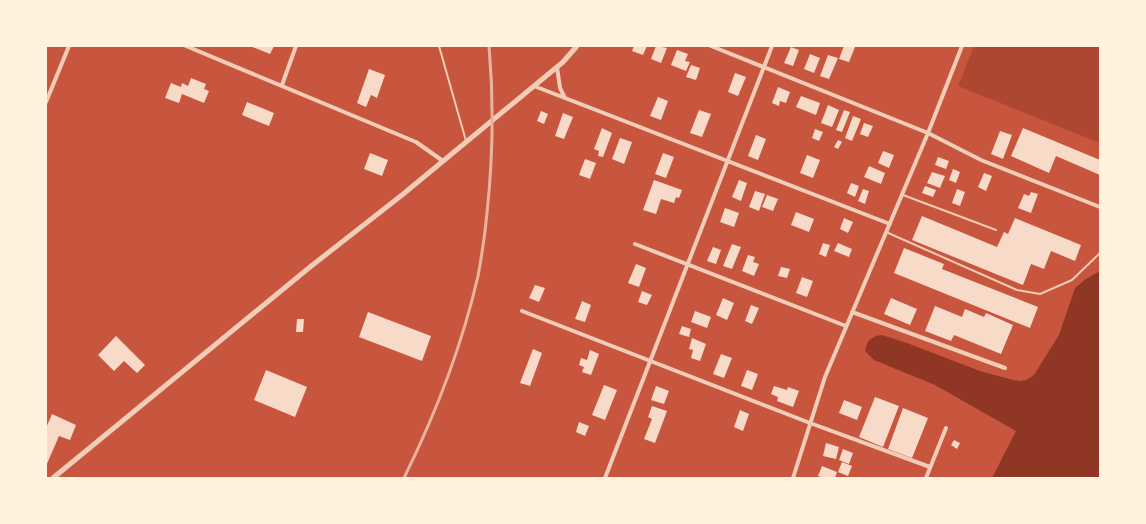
<svg xmlns="http://www.w3.org/2000/svg" width="1146" height="524" viewBox="0 0 1146 524" font-family="Jost,sans-serif">
<style>
.green{fill:#ae4732}
.water{fill:#8f3625}
.building{fill:#f7dbc8}
.lines{fill:none;stroke-linecap:round;stroke-linejoin:round}
.service{stroke:#f1ccb7;stroke-width:2}
.minor{stroke:#f1ccb7;stroke-width:4}
.tertiary{stroke:#f1ccb7;stroke-width:5}
.rail{stroke:#e9b49f;stroke-width:3}
</style>
<rect width="100%" height="100%" fill="#c8553d"/>
<path class="green" d="M974,46H1100V143L958,86Z"/>
<path class="water" d="M1100,271V478H992L1016,431L935,385L874,360L865,351L866,346L869,340L876,336L882,335L907,343L980,371L1013,380L1020,381L1026,380L1034,375L1059,335L1075,288L1086,279Z"/>
<path class="building" d="M250,46H274L270,54Z
M634,46H647L643,55L632,51Z
M656,46L667,48L661,63L651,59Z
M844,46L855,47L849,62L839,59Z
M791,47L799,50L793,66L784,63Z
M677,50L688,54L685,61L690,62L686,71L671,65Z
M810,54L820,58L814,73L804,69Z
M828,55L838,58L829,79L820,76Z
M691,65L700,68L696,80L686,77Z
M369,69L385,75L377,98L371,95L366,107L357,103Z
M735,73L746,77L738,96L728,92Z
M191,78L206,84L204,89L209,91L204,103L182,94L179,103L165,98L171,83L181,87L182,83L188,86Z
M778,87L790,92L786,103L780,101L779,106L772,103Z
M801,96L820,103L816,115L796,107Z
M658,97L668,101L661,120L650,116Z
M247,102L274,113L269,126L242,115Z
M828,105L839,110L832,127L821,123Z
M699,110L711,114L702,137L690,133Z
M844,110L850,112L842,132L836,130Z
M541,111L548,114L544,124L537,121Z
M563,113L573,117L564,139L555,136Z
M853,116L861,119L852,141L845,138Z
M864,123L873,126L868,137L860,134Z
M602,128L612,133L603,157L598,156L599,151L594,149Z
M1023,128L1100,160V175L1056,156L1049,173L1011,156Z
M815,129L823,132L819,141L812,138Z
M1000,131L1012,135L1003,159L991,154Z
M756,135L766,139L758,160L748,156Z
M620,138L632,142L624,164L612,159Z
M838,140L842,142L838,149L834,147Z
M883,151L894,155L889,168L878,163Z
M370,153L388,160L382,176L364,169Z
M663,153L674,157L666,178L655,174Z
M807,155L820,160L813,178L800,173Z
M938,157L949,161L946,169L935,165Z
M585,159L596,163L590,179L579,175Z
M869,166L885,173L881,184L864,177Z
M953,169L960,172L956,183L949,180Z
M932,172L945,176L940,188L927,183Z
M984,173L992,176L986,191L978,187Z
M654,180L682,190L679,198L676,197L674,203L661,199L656,214L643,210Z
M739,180L747,183L741,201L732,197Z
M851,183L859,186L855,197L847,193Z
M925,186L936,190L933,197L922,193Z
M863,189L869,191L865,204L858,201Z
M957,189L965,192L960,206L952,203Z
M755,191L765,194L759,211L749,207Z
M1031,192L1038,194L1031,213L1018,208L1024,194L1029,196Z
M767,195L778,199L773,211L762,207Z
M725,208L739,213L734,227L720,222Z
M796,212L814,219L809,232L791,225Z
M922,216L997,247L1004,232L1008,234L1015,218L1081,245L1075,261L1051,251L1044,269L1031,264L1023,285L912,240Z
M844,218L853,222L848,233L840,229Z
M823,243L830,245L826,257L819,254Z
M838,243L852,249L849,257L834,251Z
M732,244L741,247L732,269L723,266Z
M713,247L721,250L716,264L707,261Z
M904,248L944,264L942,269L1038,307L1030,328L894,273Z
M748,255L755,257L753,262L759,264L754,276L742,271Z
M636,264L646,268L639,287L628,283Z
M781,267L790,269L787,278L778,276Z
M802,277L813,281L807,297L796,293Z
M535,285L545,288L539,302L529,298Z
M642,291L652,295L647,305L638,302Z
M723,298L734,303L727,320L716,315Z
M891,298L917,309L910,325L884,314Z
M582,301L591,305L585,322L575,319Z
M751,305L759,308L752,324L745,321Z
M935,306L962,317L965,309L984,317L986,313L1013,325L1001,354L954,335L951,341L925,331Z
M695,311L711,317L707,328L691,322Z
M368,312L431,336L422,361L359,337Z
M297,319H304L303,332H296Z
M682,326L691,329L689,337L679,334Z
M116,336L145,365L137,373L124,361L114,371L98,355Z
M692,338L706,344L700,361L691,358L693,350L689,349Z
M533,349L542,353L530,386L520,383Z
M590,350L599,354L591,375L582,372L584,367L579,365L581,358L587,360Z
M721,354L732,358L724,378L713,374Z
M266,370L307,387L295,417L254,400Z
M747,370L758,374L752,390L741,386Z
M604,385L617,390L605,420L592,415Z
M656,386L669,391L664,404L651,400Z
M774,386L787,390L788,387L799,391L793,407L777,401L778,397L771,394Z
M875,397L899,406L883,447L859,437Z
M844,400L862,407L857,420L839,413Z
M652,406L667,411L655,443L644,439L652,419L648,417Z
M903,408L928,418L912,458L888,449Z
M740,410L749,414L743,431L734,427Z
M52,414L76,425L70,440L59,436L46,466V428Z
M579,422L589,426L585,436L576,432Z
M954,440L960,443L957,449L951,445Z
M826,443L839,447L836,459L823,456Z
M843,449L853,453L849,464L839,460Z
M842,462L852,466L848,476L838,472Z
M822,466L837,472L835,478H824L818,476Z"/>
<g class="lines">
<path class="service" d="M439,46L466,141
M903,195L996,230
M886,232L1017,290L1040,294L1072,280L1100,253"/>
<path class="minor" d="M186,46L416,142L443,161
M711,46L928,133L981,160L1100,207
M557,67L560,88L565,98
M282,85L296,46
M534,86L890,224
M46,102L69,46
M635,244L846,326
M522,311L810,423L930,467
M852,312L1005,368
M605,478L772,46
M793,478L825,377L928,133L962,46
M926,478L946,428"/>
<path class="tertiary" d="M53,478L310,267L402,195L563,62L577,46"/>
<path class="rail" d="M404,478C436,413 462,346 478,276C482,255 485,234 487,213C493,157 494,102 489,46"/>
</g>
<rect width="1146" height="524" fill="none" stroke="#fff3e0" stroke-width="94"/>
</svg>
